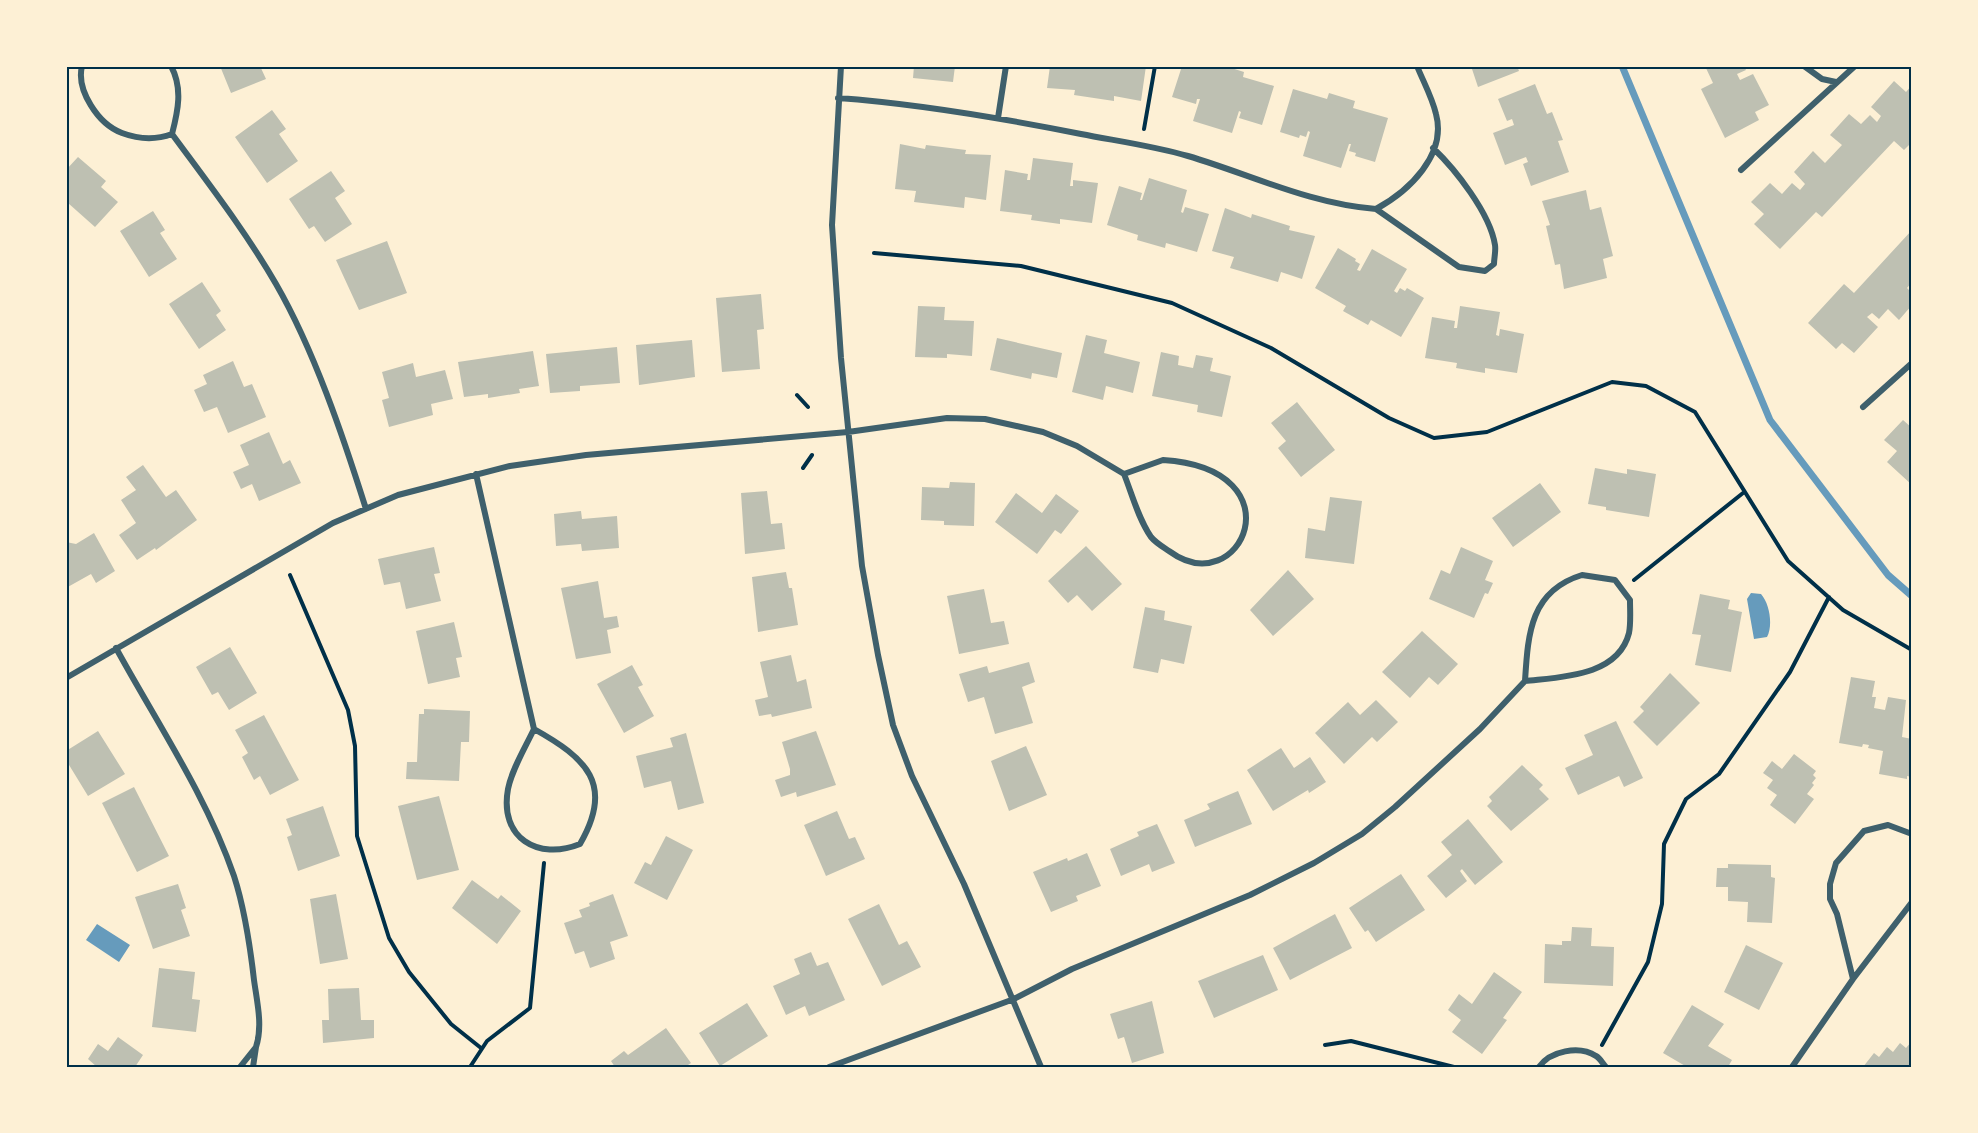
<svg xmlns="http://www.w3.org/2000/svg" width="1978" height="1133" viewBox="0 0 1978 1133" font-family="'Open Sans',sans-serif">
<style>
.water{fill:#669bbc}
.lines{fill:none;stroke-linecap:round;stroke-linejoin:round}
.stream{stroke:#669bbc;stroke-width:7}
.building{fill:#bec0b2}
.path{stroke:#003049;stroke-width:4}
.minor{stroke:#3f606c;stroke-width:6}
.neatline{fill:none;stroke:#003049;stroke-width:2}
</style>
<rect width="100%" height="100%" fill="#fdf0d5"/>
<path class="water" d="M1751,593L1761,594C1770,604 1773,626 1767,637L1754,639L1747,599Z
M97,924L130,945L119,962L86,940Z"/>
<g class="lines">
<path class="stream" d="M1622,66L1770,420L1888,575L1912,596"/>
</g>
<path class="building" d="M220,66H260L266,79L231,93Z
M914,66H955L953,82L913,78Z
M1050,66H1146L1141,101L1114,96V101L1074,95L1075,90L1047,88Z
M1182,66L1215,68L1225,66L1244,72L1243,77L1274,86L1262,125L1239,118L1241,112L1239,111L1232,133L1193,121L1200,99H1197L1196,104L1172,97Z
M1471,66H1517L1519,71L1478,87Z
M1705,66H1744L1746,70L1737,74L1740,80L1753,74L1769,105L1755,112L1759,120L1725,138L1701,89L1713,83Z
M1894,81L1906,92L1912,85V142L1904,150L1894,141L1822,217L1816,212L1780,249L1754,224L1764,214L1751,202L1770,183L1782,194L1792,183L1800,190L1805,184L1794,172L1813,151L1825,163L1842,145L1830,135L1849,114L1861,124L1870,115L1877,122L1881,116L1871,107Z
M1535,84L1547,114L1552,112L1563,140L1558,141L1569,172L1531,186L1523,164L1528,162L1526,157L1505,165L1493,133L1514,125L1512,119L1507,121L1498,99Z
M1293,89L1327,99L1329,93L1355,101L1353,108L1388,118L1375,162L1355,156L1356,153L1349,151L1351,144H1349L1341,168L1303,156L1310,132L1308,131L1306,137L1300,135L1299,138L1280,132Z
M272,110L286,129L279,134L298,161L267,183L235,137Z
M900,144L925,149L926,145L966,150L965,154L991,155L986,200L965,197L964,208L914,202L916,191L895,189Z
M78,157L106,181L101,187L118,202L95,227L68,203L66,205V170Z
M1033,158L1073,163L1070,186H1073V180L1098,183L1092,223L1060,219V224L1031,220L1032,215L1000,211L1005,170L1028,174L1027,180H1030Z
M331,171L345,191L335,198L352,224L325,242L314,226L309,229L289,199Z
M1149,178L1187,190L1181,212L1183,213L1185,207L1209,214L1197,252L1166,243L1165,248L1137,240L1138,235L1107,225L1119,186L1142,193L1140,200H1142Z
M1586,190L1590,210L1601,207L1613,256L1603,259L1607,278L1564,289L1560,264L1555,265L1546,226L1550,225L1542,201Z
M1225,208L1251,218L1252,214L1290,226L1289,230L1315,236L1302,279L1281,272L1278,282L1230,268L1234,257L1212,251Z
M153,211L165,230L160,233L177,259L149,277L120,231Z
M1912,230V282L1907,288L1912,293V305L1899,320L1888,309L1879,319L1872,313L1867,317L1878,327L1854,353L1842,343L1836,349L1808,323L1844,284L1854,293Z
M387,241L407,293L359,310L336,260Z
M1338,248L1356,259L1355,261L1360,264L1357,270L1360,271L1372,249L1407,269L1394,291L1397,293L1400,288L1405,291L1407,288L1424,298L1401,337L1371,320L1368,325L1343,311L1346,306L1315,288Z
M202,282L221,311L216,315L226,330L199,349L169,304Z
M761,294L764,329L757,330L760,369L722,372L716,298Z
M918,306L945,307L944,320L974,321L972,356L947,354V358L915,357Z
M1460,306L1500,312L1496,335L1499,336L1500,329L1524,334L1517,373L1485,368V373L1456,368L1457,363L1425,358L1432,317L1455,321L1454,328H1457Z
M1086,335L1107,340L1104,353L1140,362L1133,393L1106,386L1103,400L1072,392Z
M997,338L1062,353L1057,378L1032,373L1031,379L990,370Z
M692,340L695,377L639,385L636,345Z
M617,347L620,383L580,386V391L550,393L546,354Z
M533,351L539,386L519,389L520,393L488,398V394L464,397L458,362Z
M1161,352L1179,356L1178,365L1193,368L1196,355L1213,358L1210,371L1231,376L1222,417L1197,412L1198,405L1152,396Z
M233,361L244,387L252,384L266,417L228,433L217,407L204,412L194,390L207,384L203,375Z
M413,363L416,377L445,370L453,399L431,404L433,415L389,427L382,400L389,398L382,372Z
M1297,402L1335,450L1301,477L1278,448L1286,441L1271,423Z
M1903,420L1912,428V485L1887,462L1897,451L1884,440Z
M269,432L283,464L290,460L301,483L259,501L252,484L241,489L233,472L249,465L240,445Z
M143,465L166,497L176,490L197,520L156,550L155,548L137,560L119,535L136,523L121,500L136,490L126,477Z
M1595,468L1627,474V469L1656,474L1649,517L1606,510V507L1588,504Z
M950,482L975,483L974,526L944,525V521L921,520L922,487L949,488Z
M1540,483L1561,512L1513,547L1492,518Z
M767,491L771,524L782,523L785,549L745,554L741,493Z
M1016,493L1042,513L1056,494L1079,511L1061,534L1055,530L1037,554L995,522Z
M1330,497L1362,501L1354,564L1305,558L1308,528L1325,531Z
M581,511L582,519L617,516L619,548L582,551L581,544L556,546L554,514Z
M94,533L115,571L96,583L91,574L66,588V542L76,544Z
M1086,546L1122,584L1092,611L1077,595L1068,603L1048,581Z
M434,547L440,573L434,574L441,601L406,609L400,582L384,585L378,559Z
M1461,547L1493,561L1485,580L1493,583L1488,594L1485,593L1474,618L1429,599L1441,570L1450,574Z
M1288,570L1314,599L1273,636L1250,610Z
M786,572L789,588H792L798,625L758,632L752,577Z
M598,581L604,618L617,616L619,627L607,630L611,653L576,659L561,588Z
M984,589L991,623L1004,621L1009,644L959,654L947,596Z
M1700,594L1730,600L1728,609L1742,612L1731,672L1695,665L1701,635L1692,634Z
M1145,607L1165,611L1164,620L1192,626L1184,664L1161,659L1158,673L1133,668Z
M454,622L462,657L456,658L460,677L428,684L416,631Z
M1422,631L1458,664L1438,685L1429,677L1410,698L1382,672Z
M230,647L257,693L229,710L218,692L212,695L196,667Z
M791,655L797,682L806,679L812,708L772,717L771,714L759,716L755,700L768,697L760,662Z
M1029,662L1035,682L1022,687L1033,723L995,734L984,697L968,702L959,674L987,666L989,673Z
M632,665L643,685L638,687L654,716L624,733L597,684Z
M1670,673L1700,703L1657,746L1633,722L1644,711L1640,707Z
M1851,677L1875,681L1872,697H1876L1874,708L1885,710L1888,697L1906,700L1902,737L1912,739V777L1907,776V779L1879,774L1883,751L1868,748L1869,745L1863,744L1862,747L1839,743Z
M1376,700L1398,722L1377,742L1372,737L1344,764L1315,733L1348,702L1360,715Z
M424,709L470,711L469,742H461L459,781L406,779L407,762H417L419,714H424Z
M264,715L299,780L270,795L260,776L254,780L242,757L248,753L235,730Z
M1616,721L1643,778L1624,787L1619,776L1578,795L1565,768L1593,755L1584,735Z
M98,731L125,774L88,796L66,760V751Z
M816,731L836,785L797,797L796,792L781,797L775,780L790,775V769L782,742Z
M686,733L704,803L678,810L671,781L644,788L636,756L673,747L670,738Z
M1026,746L1047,795L1009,811L991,761Z
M1281,748L1294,768L1310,757L1326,782L1309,793L1308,790L1273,811L1247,770Z
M1794,754L1816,771L1813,775L1816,778L1812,783L1814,785L1807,794L1814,799L1795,824L1770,805L1777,795L1767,788L1773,780L1763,773L1772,761L1782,769Z
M1522,765L1543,785L1539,789L1549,799L1511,831L1487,806L1492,801L1489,797Z
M134,787L169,856L137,872L102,803Z
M1238,791L1252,824L1195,847L1184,820L1210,809L1207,804Z
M439,796L459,870L417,880L398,806Z
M323,806L340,856L298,871L287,837L292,835L286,819Z
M837,811L849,839L855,837L865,859L826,876L804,825Z
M1468,819L1503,862L1475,885L1462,869L1460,871L1467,881L1446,898L1427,876L1452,855L1441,842Z
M1157,824L1175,863L1152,872L1149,864L1121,876L1110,849L1139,836L1137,832Z
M666,836L693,850L667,900L634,883L645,862L651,865Z
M1087,853L1101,886L1076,896L1078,901L1051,912L1033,872L1067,858L1068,861Z
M1728,864L1771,865V877L1775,878L1772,923L1747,922L1748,902L1728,901V887H1716L1717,868H1728Z
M1401,874L1425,910L1376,942L1368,930L1365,932L1349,908Z
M472,880L498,899L501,895L521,911L497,944L452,908Z
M178,884L186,908L181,910L190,936L153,949L135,897Z
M336,894L348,959L320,964L310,899Z
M613,894L628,936L610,942L615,959L590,968L584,951L575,954L564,923L582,917L579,910L590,906L589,903Z
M879,904L899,945L907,941L921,967L882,986L848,919Z
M1335,914L1352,948L1290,980L1273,948Z
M1572,927L1592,928L1591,946L1614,947L1613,986L1544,983L1545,944L1562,945V941H1571Z
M1746,945L1783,963L1759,1010L1724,992Z
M811,952L817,966L828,962L845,1000L809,1016L805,1006L786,1015L773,986L800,974L794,959Z
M1263,955L1278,990L1214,1018L1198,981Z
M159,968L195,972L192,999L200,1000L196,1032L152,1027Z
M1494,972L1522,992L1503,1018L1507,1020L1482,1054L1452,1032L1461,1020L1448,1010L1459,994L1472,1004Z
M359,988L361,1020H374V1038L323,1043L322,1020H329L328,989Z
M1152,1001L1164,1053L1132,1063L1124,1037L1118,1039L1110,1014Z
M747,1003L768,1036L720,1066L699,1033Z
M1692,1005L1724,1024L1708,1046L1732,1060L1728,1067H1687L1663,1053Z
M666,1028L691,1063L685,1067H615L611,1061L624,1051L628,1055Z
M118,1037L143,1055L135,1067H97L88,1059L98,1044L108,1051Z
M1912,1041V1067H1863L1874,1053L1879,1057L1887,1047L1893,1052L1900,1043L1906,1048Z"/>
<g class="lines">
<path class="path" d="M1144,129L1155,66
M874,253L1021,266L1172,303L1271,348L1389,418L1434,438L1487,432L1612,382L1646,386L1695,412L1788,561L1843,610L1912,650
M797,395L808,407
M803,468L812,455
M290,575L348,710L355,746L357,836L389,938L409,972L451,1024L481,1048
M1634,580L1743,493
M1325,1045L1351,1041L1454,1067
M1602,1045L1648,962L1662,904L1664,844L1686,799L1719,774L1790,672L1829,597
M470,1067L487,1041L530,1008L544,863"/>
<path class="minor" d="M82,66C76,90 98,124 122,133C138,139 156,140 172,134C178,111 183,88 171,66
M841,66L832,225L841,358L862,566L878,655L893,725L912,776L964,884L1041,1067
M1804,66L1822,79L1836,82
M838,98C920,104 1001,118 1081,134C1117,141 1154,146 1188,156C1252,175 1310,204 1376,209
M998,118L1006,66
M172,134C208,183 246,232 276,284C314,350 343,436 366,509
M1741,170L1855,66
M1376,209L1459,267L1485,271L1494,264C1494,258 1496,251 1495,245C1490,213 1455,169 1433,148
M1376,209C1409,191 1447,155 1436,114C1432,97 1423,81 1417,66
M1863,407L1912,363
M1163,460C1301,469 1241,604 1169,551C1163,547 1156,543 1151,537C1138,518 1132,494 1124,474Z
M476,474L534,729
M1582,575L1615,580L1630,600C1630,611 1631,623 1629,633C1618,677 1559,677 1525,681C1528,634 1530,591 1582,575Z
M116,648C157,723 206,795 234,876C245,910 250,945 254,980C257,1002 263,1026 256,1047
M66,678L333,523L398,495L510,466L586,455L848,432L947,418L985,419L1043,432L1077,446L1124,474
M534,729C586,758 615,784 580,844C538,861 499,838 508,789C512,769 525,748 534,729Z
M1912,834L1888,825L1864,831L1836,863L1830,884V899L1837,914L1853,979L1912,902
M240,1067L256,1047L253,1067
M829,1067L1014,999L1072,969L1250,895L1314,863L1362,834L1395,807L1480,729L1525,681
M1539,1067C1550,1051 1579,1045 1596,1056C1600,1058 1603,1064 1606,1067
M1792,1067L1853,979"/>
</g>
<rect width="1978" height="1133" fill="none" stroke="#fdf0d5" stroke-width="135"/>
<rect x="68" y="68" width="1842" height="998" class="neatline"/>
</svg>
